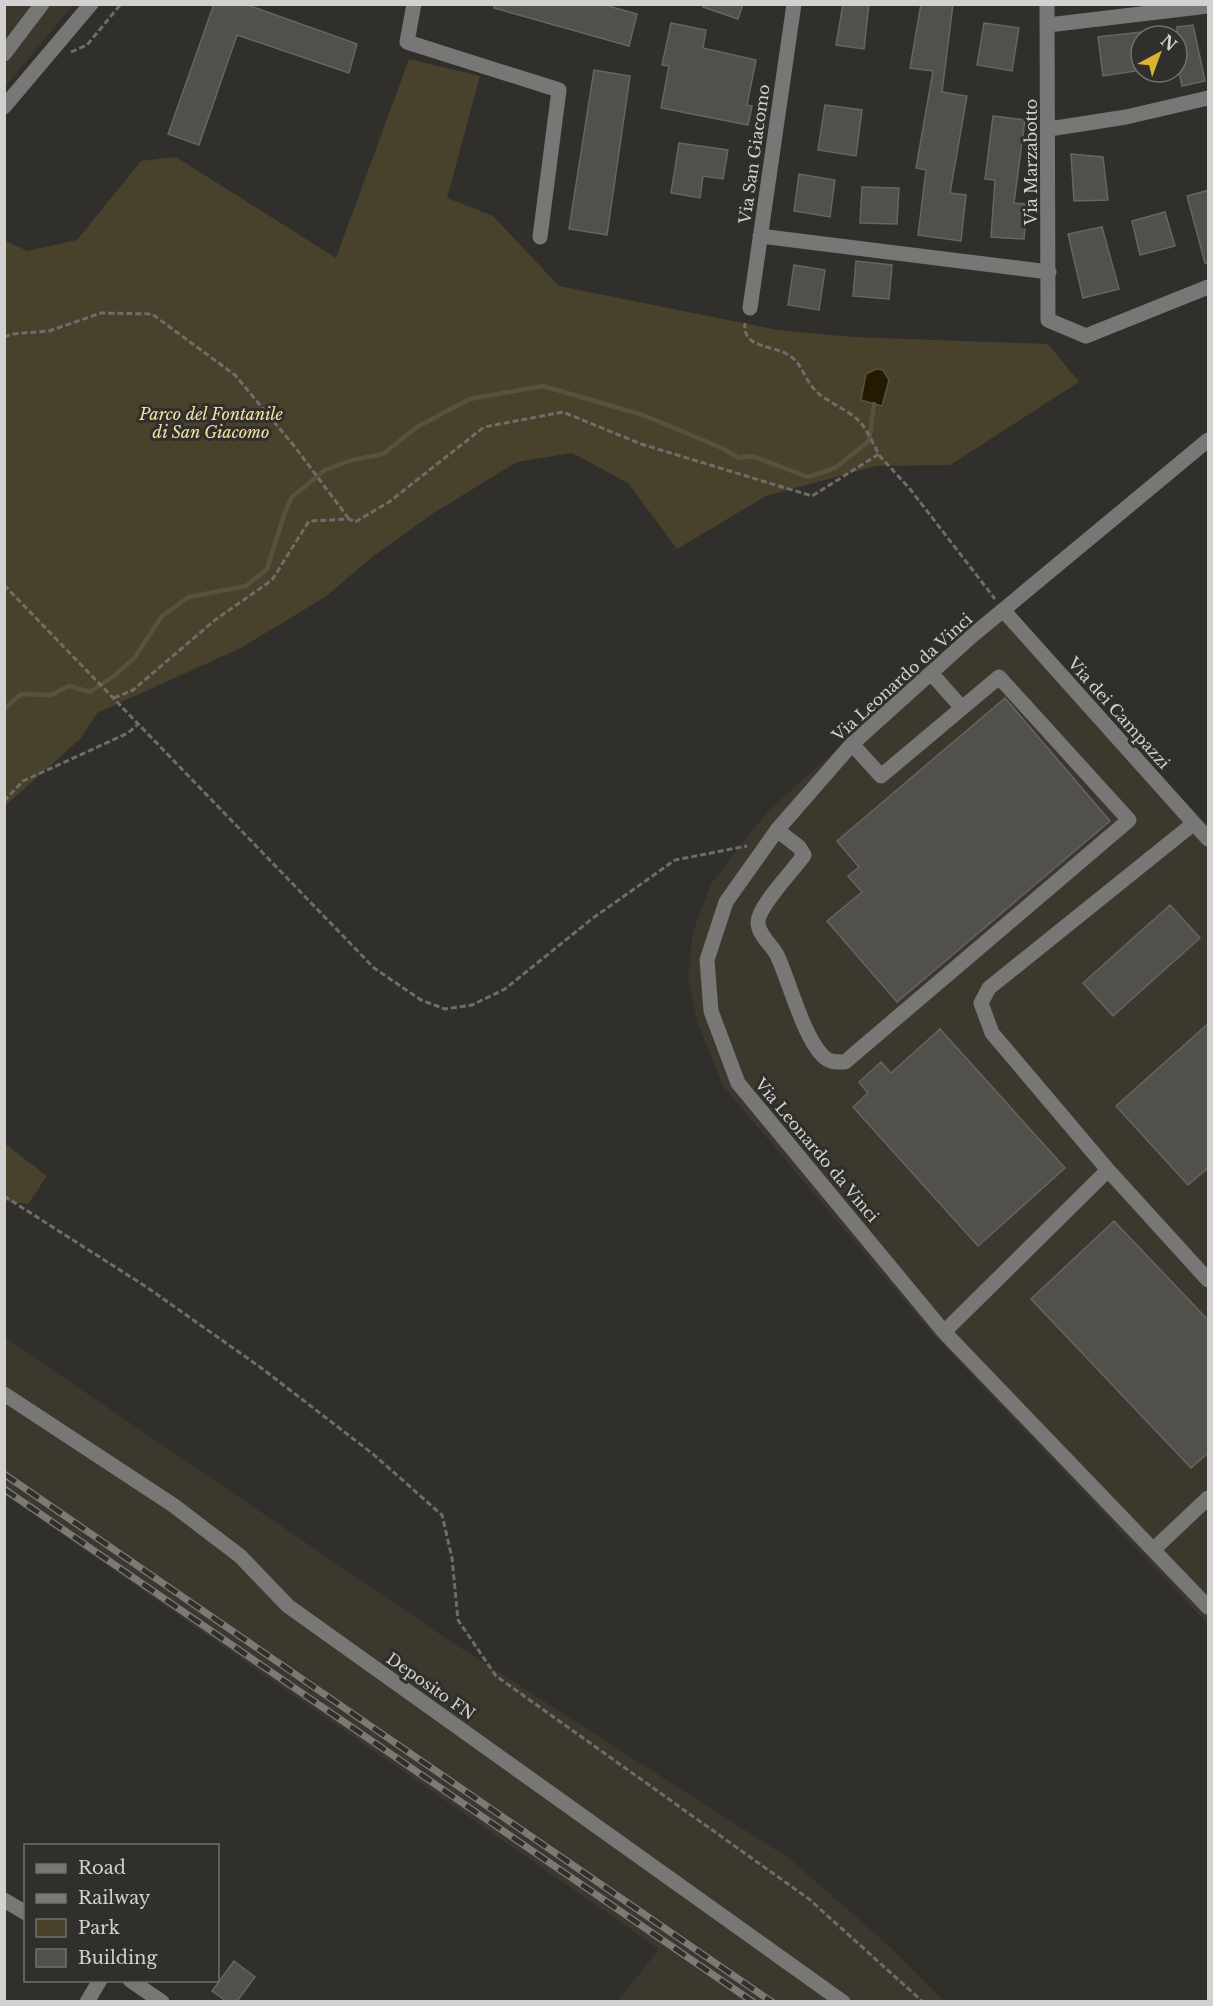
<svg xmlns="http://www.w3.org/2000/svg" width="1213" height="2006" viewBox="0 0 1213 2006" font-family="'Libre Baskerville',serif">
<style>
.built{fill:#3b382e}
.green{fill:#48412c}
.water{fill:#241a00;stroke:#58513e;stroke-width:1.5}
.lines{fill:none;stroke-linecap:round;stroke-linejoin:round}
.stream{stroke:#58513e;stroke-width:4.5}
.building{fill:#52504c;stroke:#676561;stroke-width:1.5}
.path{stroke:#6e6d69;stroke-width:3;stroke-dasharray:6 3;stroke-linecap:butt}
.minor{stroke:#787775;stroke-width:15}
.rail-casing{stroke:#7b7a77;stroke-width:7}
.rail{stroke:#302f2b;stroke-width:4.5;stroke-dasharray:14;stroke-linecap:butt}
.labels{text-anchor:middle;stroke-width:6;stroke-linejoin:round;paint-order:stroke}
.street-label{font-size:16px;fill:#d2d1cf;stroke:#302f2b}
.park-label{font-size:16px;font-style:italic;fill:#f7e1a6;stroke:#302f2b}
</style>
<rect width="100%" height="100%" fill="#302f2b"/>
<path class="built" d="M5,5H73L5,87Z
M993,608L1208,825V1624L930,1331L723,1086L698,1024L688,979L693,932L711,884L768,811Z
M4,1337L456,1645L790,1859L888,1945L944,2001H618L659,1949L5,1495Z"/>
<path class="green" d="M409,59L480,76L447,198L493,216L559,286L778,330L853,337L1048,344L1079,382L950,465L876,466L766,496L677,549L628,483L572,453L517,462L432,514L371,558L325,597L241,648L97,713L80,739L5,806L4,240L27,251L77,240L141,161L176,157L336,258Z
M4,1143L47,1176L28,1204L5,1201Z"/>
<path class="water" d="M876,369L883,370L889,380L882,406L861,400L866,374Z"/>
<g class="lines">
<path class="stream" d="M4,709L21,694L51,695L69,686L90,692L114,676L135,657L162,616L189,597L246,586L267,569L285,512L292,497L325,470L352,460L383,454L417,427L470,399L543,386L643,415L722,448L739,458L752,456L808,477L835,468L869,441L874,404"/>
</g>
<path class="building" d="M214,4H245L357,44L349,73L237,35L199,145L168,134Z
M494,4H601L637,14L629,46L494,8Z
M704,4H743L738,19L703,7Z
M843,4H869L864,49L836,45Z
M921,4H953L942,92L967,96L950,193L966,195L961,241L918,235L926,170L916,168L933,71L910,68Z
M671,23L706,30L703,48L756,60L747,105L752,106L748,125L661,108L669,66L662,65Z
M984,23L1019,28L1012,71L977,65Z
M1193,25L1205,81L1182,86L1177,63V27Z
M1141,32V70L1103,76L1098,37Z
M594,70L630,76L607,235L569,229Z
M825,105L862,110L856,156L818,150Z
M993,116L1025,120L1014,203L1027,204L1024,239L991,237L995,180L985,179Z
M679,143L728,150L723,179L703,176L700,198L671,193Z
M1071,154L1103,157L1108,200L1074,201Z
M799,174L835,180L830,217L794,211Z
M862,187L899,188L897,224L860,223Z
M1209,190V263H1205L1187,196Z
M1165,212L1175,246L1140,255L1132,221Z
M1102,227L1119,289L1083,298L1068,234Z
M856,261L892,265L889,299L853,296Z
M794,265L825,270L819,310L788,305Z
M1005,698L1110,821L897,1002L827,921L862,892L848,876L859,867L837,841Z
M1170,905L1200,938L1113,1016L1083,983Z
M1209,1023V1167L1188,1185L1116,1106Z
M940,1029L1065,1168L978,1246L853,1107L868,1093L859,1082L881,1062L891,1073Z
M1114,1221L1209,1321V1452L1191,1468L1031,1299Z
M234,1961L255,1977L237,2001H226L212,1991Z"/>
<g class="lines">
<path class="path" d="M71,52L87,45L121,4
M4,337L12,334L49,331L101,313L152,314L235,375L295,447L349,519
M879,455L910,489L995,599
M4,585L374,968L421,1000L445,1009L472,1005L505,989L593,918L675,860L747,846
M114,698L133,690L215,620L272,580L309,521L349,519L355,522L389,502L484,427L563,412L641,444L812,496L879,454C873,444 868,431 860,422C848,409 827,403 815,390C804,379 802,362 787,354C771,345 742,348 745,323
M4,801L23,781L128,733L137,725
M4,1196L145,1286L260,1367L373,1454L442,1515L452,1558L458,1620L496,1676L809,1899L923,2002"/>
<path class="minor" d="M414,4L407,42L559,90L540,237
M1047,4L1048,320L1086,336L1208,287
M1048,25L1208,6
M4,54L42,4
M4,107L91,4
M1049,129L1126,117L1208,98
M760,236L1049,272
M750,308L794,4
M1208,440L973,635L852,744L777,830L726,902L707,960L711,1011L738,1083L944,1332L1208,1607
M1003,610L1208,839
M931,673L962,708
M777,830L799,847L804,855C794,870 757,907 758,923C759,936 772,945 777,955C790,983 803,1036 823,1056C830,1063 837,1062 845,1062L1129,820L999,677L881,776L852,744
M1108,1170L992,1033L981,1003L989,988L1193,824
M944,1332L1108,1170L1208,1280
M4,1394L173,1505L240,1556L288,1606L843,2002
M1154,1549L1208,1498
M4,1900L26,1913
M130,1980L162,2002
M87,2002L100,1980"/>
<defs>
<path id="rail" d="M4,1474L772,2002
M4,1489L753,2002"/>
</defs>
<use href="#rail" class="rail-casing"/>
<use href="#rail" class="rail"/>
</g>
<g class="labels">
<g class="street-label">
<text transform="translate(754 154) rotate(-82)" y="6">Via San Giacomo</text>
<text transform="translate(1031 162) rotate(-90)" y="6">Via Marzabotto</text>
<text transform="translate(902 677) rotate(-42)" y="6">Via Leonardo da Vinci</text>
<text transform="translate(1119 713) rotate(48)" y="6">Via dei Campazzi</text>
<text transform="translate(817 1150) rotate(50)" y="6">Via Leonardo da Vinci</text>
<text transform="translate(431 1686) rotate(35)" y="6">Deposito FN</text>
</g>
<g class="park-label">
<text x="211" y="420">Parco del Fontanile<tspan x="211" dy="18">di San Giacomo</tspan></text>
</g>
</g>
<rect width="1213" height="2006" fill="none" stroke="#d2d1cf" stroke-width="12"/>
<rect x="24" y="1844" width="195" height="138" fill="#302f2b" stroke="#71706d" stroke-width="1.5"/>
<rect x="36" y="1864" width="30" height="9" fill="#787775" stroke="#71706d" stroke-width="1.5"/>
<text x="78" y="1874" font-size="18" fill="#d2d1cf">Road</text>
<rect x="36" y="1894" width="30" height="9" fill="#7b7a77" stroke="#71706d" stroke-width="1.5"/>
<text x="78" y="1904" font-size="18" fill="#d2d1cf">Railway</text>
<rect x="36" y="1919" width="30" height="18" fill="#48412c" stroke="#71706d" stroke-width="1.5"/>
<text x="78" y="1934" font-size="18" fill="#d2d1cf">Park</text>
<rect x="36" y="1949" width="30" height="18" fill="#52504c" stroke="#71706d" stroke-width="1.5"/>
<text x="78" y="1964" font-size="18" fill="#d2d1cf">Building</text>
<g transform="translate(1159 54) rotate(41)"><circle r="28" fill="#302f2b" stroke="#71706d" stroke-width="1.5"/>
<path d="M0-4.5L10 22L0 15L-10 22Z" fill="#dab333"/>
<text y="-9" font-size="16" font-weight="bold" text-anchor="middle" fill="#d2d1cf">N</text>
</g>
</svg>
